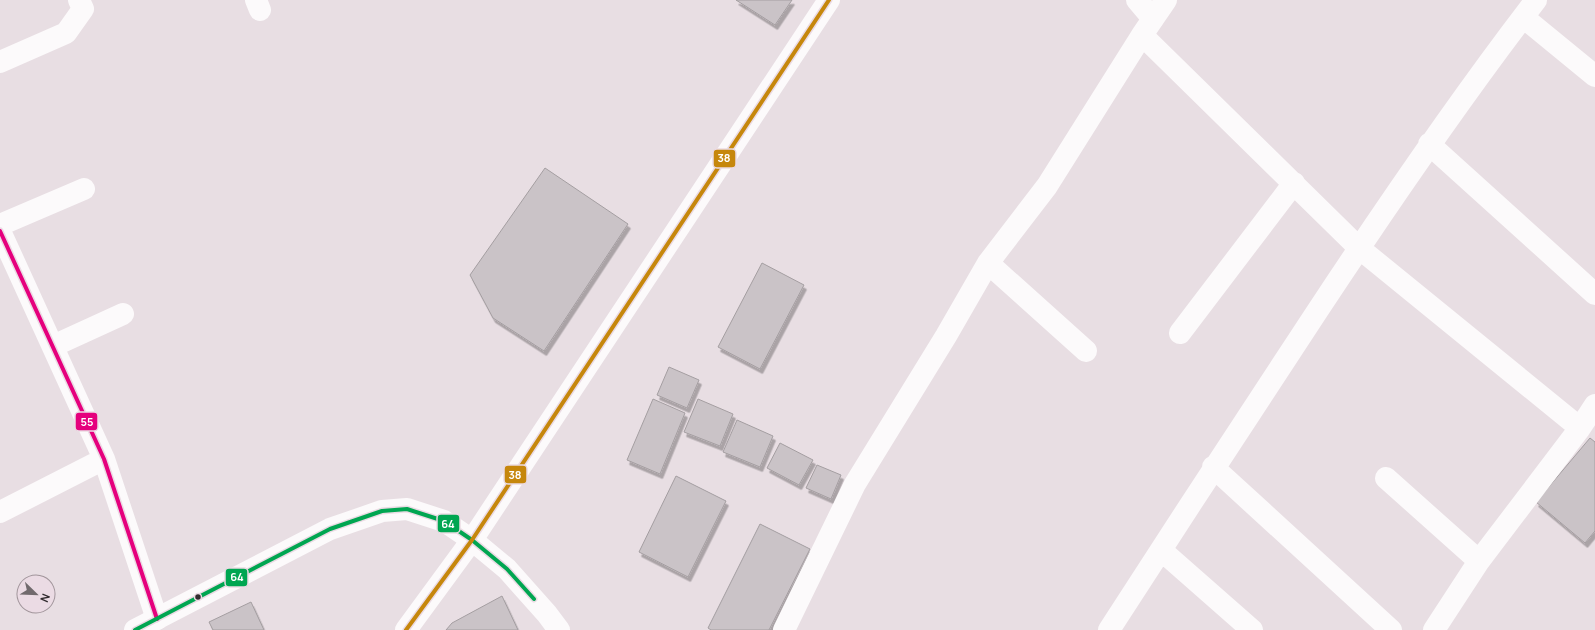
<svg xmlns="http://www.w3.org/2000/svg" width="1595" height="630" viewBox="0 0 1595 630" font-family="Manrope,sans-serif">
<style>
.building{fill:#cac3c7;stroke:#a49ea1;filter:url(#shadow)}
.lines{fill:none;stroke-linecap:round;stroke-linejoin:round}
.minor{stroke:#fcfafb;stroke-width:22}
.major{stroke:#fcfafb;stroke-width:22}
.highway{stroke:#fcfafb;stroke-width:22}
.bus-1-casing{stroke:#ebdbe4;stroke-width:7}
.bus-2-casing{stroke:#ebdbe4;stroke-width:7}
.bus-3-casing{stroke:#ebdbe4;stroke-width:7}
.bus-1{stroke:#e5007d;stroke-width:4}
.bus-2{stroke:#00a651;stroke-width:4}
.bus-3{stroke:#c6870c;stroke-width:4}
.bus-dot{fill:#312b2e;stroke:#ebdbe4;stroke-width:1.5}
.line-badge{stroke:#ebdbe4;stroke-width:1.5}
.badge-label{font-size:11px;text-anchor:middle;font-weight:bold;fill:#fff}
</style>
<defs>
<filter id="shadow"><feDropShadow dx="2.5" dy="4.5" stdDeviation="0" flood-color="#0004"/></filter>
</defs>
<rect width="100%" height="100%" fill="#e8dee3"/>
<path class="building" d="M736,0H792L775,25Z
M545,168L628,224L544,351L493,318L470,275Z
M762,263L804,285L760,369L718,347Z
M669,367L699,380L687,408L657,395Z
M653,399L685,413L660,474L627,460Z
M698,399L733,414L720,446L684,432Z
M737,420L773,436L760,467L723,452Z
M1590,438L1595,442V531L1585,543L1536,502Z
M780,443L813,460L799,485L767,468Z
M817,465L841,475L831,499L806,488Z
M676,476L726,501L688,577L639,552Z
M760,524L810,549L769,630H711L708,628Z
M502,596L518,630H446L452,623Z
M251,602L264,630H213L209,622Z"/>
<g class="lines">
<path class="minor" d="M256,0L260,10
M1137,0L1153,19
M1523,17L1595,76
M1142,35L1359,248L1580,428
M0,62L66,33L83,9L79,0
M1429,144L1595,294
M0,225L84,189
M0,231L104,459L157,619
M988,263L1086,351
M1180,333L1294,183
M53,346L123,314
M1213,467L1391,630
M1386,478L1479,561
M0,512L104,459
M1161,550L1252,630
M784,630L855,484L946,336L988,263L1047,186L1142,35L1166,0
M1109,630C1178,523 1248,416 1318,310C1388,204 1459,100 1536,0
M1434,630L1479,561L1580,428L1595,405"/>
<path class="major" d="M135,630L330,529L382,511L407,509L444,521L472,540L507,569L547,614L559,630"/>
<path class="highway" d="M406,630L472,540L829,0"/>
<defs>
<path id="bus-1" d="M0,231L104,459L157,619"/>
<path id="bus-2" d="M135,630L330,529L382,511L407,509L444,521L472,540L507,569L534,599"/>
<path id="bus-3" d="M406,630L472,540L829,0"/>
</defs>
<use href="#bus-1" class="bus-1-casing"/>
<use href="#bus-2" class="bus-2-casing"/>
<use href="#bus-3" class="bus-3-casing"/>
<use href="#bus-1" class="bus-1"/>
<use href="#bus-2" class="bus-2"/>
<use href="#bus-3" class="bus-3"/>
</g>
<circle class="bus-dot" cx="198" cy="597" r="3.5"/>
<g class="line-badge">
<rect x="713" y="149" width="23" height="19" rx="4" fill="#c6870c"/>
<rect x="75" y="412" width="23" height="19" rx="4" fill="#e5007d"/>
<rect x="504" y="465" width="23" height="19" rx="4" fill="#c6870c"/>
<rect x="437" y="514" width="23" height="19" rx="4" fill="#00a651"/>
<rect x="225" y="568" width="23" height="19" rx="4" fill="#00a651"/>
</g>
<g class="badge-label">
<text x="724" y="162">38</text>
<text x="87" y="426">55</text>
<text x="515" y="479">38</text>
<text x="448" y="528">64</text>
<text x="237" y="581">64</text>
</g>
<g transform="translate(36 594) rotate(113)"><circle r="19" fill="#ebdbe4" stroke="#a1959b"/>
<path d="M0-3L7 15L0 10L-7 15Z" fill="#716a6d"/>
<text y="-6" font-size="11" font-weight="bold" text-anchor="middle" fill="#312b2e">N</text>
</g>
</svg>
